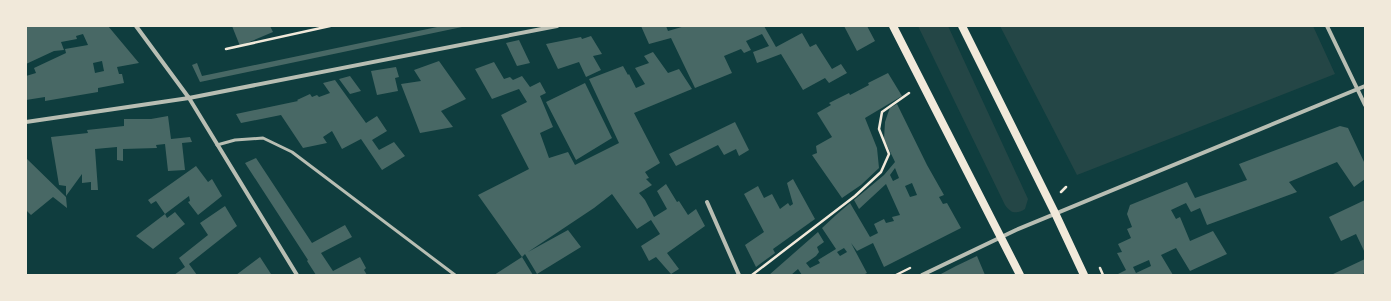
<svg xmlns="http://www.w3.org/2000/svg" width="1391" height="301" viewBox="0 0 1391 301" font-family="Raleway,sans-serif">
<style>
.green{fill:#244646}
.building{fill:#486865;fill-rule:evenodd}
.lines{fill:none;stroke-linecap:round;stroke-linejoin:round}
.path{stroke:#f1e9da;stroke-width:2.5}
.service{stroke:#b8beb3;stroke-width:3}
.minor{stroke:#b8beb3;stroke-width:4}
.secondary{stroke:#f1e9da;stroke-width:8}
</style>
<rect width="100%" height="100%" fill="#0f3d3e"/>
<path class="green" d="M918,26H948L1028,199L1025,209C1017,214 1011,214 1005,205Z
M1000,26H1313L1335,74L1077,175Z"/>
<path class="building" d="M26,26H108L139,63L117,67L119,74H122L124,83L98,88V92L45,101V97L26,100V76L36,73L34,68L66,53L65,49L88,45L83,34L76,36L77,39L61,42L64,50L54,51L26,64ZM102,61L104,71L95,73L93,63Z
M232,26H270L273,32L240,46Z
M442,26L462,27L200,82L192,65L197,63L202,76Z
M641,26H666L668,31L685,26H764L776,47L802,33L810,47L816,44L832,69L841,64L847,73L829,83L825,78L803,90L781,54L757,63L753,52L769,46L762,34L746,41L751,50L744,53L741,49L724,56L732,73L695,88L671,38L649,44Z
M844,26H867L875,41L857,51Z
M591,36L602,54L593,56L601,70L586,77L579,62L558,69L546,44L581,37L582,39Z
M519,40L530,63L517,66L506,43Z
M653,52L668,73L679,69L692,89L634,113L660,163L645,172L649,178L646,179L652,185L639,193L645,200L654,217L667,209L657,191L666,184L677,202L679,201L688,215L696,209L705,226L667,253L679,269L671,274L656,257L649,261L641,246L660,234L651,220L637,229L612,194L594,208L528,252L568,230L581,247L537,274L525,254L522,257L478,195L529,169L501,115L527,102L519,89L492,99L475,69L494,62L504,79L510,77L513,80L522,76L530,87L540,82L546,93L540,96L553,127L540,133L549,158L568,152L575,165L619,143L589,79L623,66L628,75L629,74L636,88L645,84L635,68L649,63L644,56Z
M439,61L466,99L441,111L453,127L420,133L401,84L421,81L414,70Z
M396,67L399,77L395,78L398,91L377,95L371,71Z
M888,73L902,96L865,118L877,148L879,168L861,185L842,198L812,155L817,153L816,146L832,137L817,113L831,105L829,103L849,93L850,95L869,85L868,83Z
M350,76L361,91L350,94L339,79Z
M335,80L366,123L377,116L387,131L372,140L379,150L394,142L405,156L382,170L361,139L342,149L332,131L323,137L327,143L303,148L281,115L241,123L236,114L298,101L297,100L310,94L312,97L317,95L319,97L330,93L323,83Z
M585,83L612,138L576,160L546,102Z
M897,104L927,165L944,195L939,197L943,204L947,203L961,228L884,267L873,243L857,251L851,243L867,273L863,275H802L798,269L791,275H769L818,232L824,242L817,247L819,252L816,256L806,263L810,268L820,263L818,260L836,249L822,228L836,215L850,203L870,237L878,233L874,224L884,219L886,223L894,221L892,217L900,215L886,184L859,209L854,200L884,175L895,162L884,139L885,122L888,113L890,108ZM895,168L899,178L893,181L890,175ZM912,183L917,195L910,197L905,186ZM844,248L847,252L840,256L837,252Z
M168,116L171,139L190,137L192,142L182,143L185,170L168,171L165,144L156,145L157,148L123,149V161L117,160V147L95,149L98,190H91V182L82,183V174L66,196V186L59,185L51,137L88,133L87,130L124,126V119H151Z
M735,122L749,150L739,156L736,149L724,155L718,145L676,166L669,154Z
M1340,126L1348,128L1365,164V179L1354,187L1337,162L1289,182L1297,192L1207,225L1200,208L1191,212L1186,203L1171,210L1176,219L1180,217L1190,241L1213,231L1227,254L1190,271L1176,248L1161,255L1173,275H1119L1118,274L1126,270L1117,253L1122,252L1118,244L1131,238L1127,229L1132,227L1127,214L1130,205L1187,182L1195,198L1247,180L1239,164ZM1149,260L1151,266L1136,273L1133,267Z
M26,158L66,197L67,208L53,197L31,215L26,210Z
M256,158L312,243L345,225L352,237L321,253L333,271L360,257L366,268L364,270L367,275H316L307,261L308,260L245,163Z
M196,166L208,182L212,179L222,196L198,215L188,202L190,201L189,196L165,214L156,201L151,204L148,200Z
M793,179L815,219L773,249L775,253L756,267L745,245L764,232L744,194L758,186L764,198L772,194L780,209L788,203L790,206L793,204L787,183Z
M1365,200V253L1356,234L1341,241L1329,217Z
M225,206L237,226L189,264L197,275H174L185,267L179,258L208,235L200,223Z
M175,212L185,224L153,249L136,236L165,214L167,218Z
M977,256L985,275H939L956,266Z
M260,257L271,274L236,275Z
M522,257L533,275H494Z
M1365,259V273L1360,275H1331Z"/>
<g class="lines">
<path class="path" d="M226,49L330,26
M1061,192L1066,187
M1100,268L1103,275
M752,275L855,196L881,172L889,154L879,129L882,112L909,93
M896,275L910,268"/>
<path class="service" d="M217,145L235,140L263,138L292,152L455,275"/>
<path class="minor" d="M136,26L189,98L297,275
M1327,26L1365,105
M26,122L189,98L557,26
M707,202L739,275
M922,275L1016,230L1365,86"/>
<path class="secondary" d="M893,26L1020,275
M962,26L1055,213L1084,275"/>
</g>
<rect width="1391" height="301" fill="none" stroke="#f1e9da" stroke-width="54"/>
</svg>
